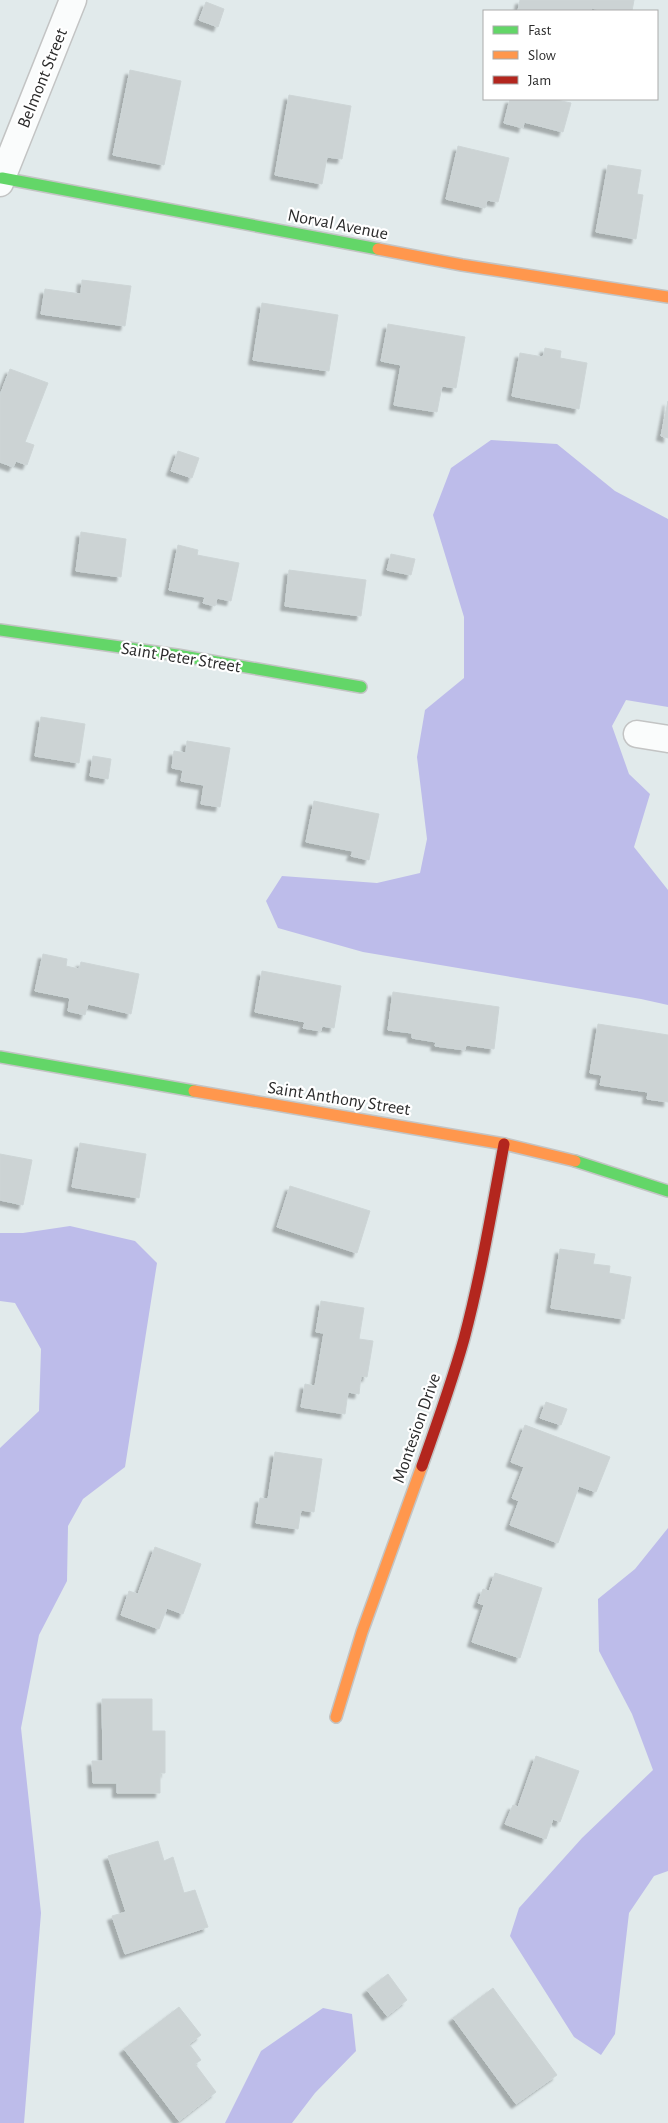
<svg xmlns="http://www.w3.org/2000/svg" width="668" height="2123" viewBox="0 0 668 2123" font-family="'Alegreya Sans',sans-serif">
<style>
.green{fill:#bdbcea}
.building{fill:#ccd3d4;stroke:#cdd5d6;filter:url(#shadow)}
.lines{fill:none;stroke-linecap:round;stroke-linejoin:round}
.street-casing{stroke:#c3c4c4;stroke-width:29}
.fast-casing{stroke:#c3c4c4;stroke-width:14}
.slow-casing{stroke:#c3c4c4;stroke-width:14}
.jam-casing{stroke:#c3c4c4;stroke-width:14}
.street{stroke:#fafcfc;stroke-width:26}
.fast{stroke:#63d668;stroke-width:11}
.slow{stroke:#ff974d;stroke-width:11}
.jam{stroke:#b3261e;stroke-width:11}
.labels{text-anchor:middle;stroke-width:4.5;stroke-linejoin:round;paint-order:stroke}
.street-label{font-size:18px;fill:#2c2c2c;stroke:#fff}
</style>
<defs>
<filter id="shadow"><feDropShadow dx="-4.5" dy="4.5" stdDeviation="1" flood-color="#0004"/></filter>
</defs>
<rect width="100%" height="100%" fill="#e1eaeb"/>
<path class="green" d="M491,440L557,444L615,491L668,519V707L626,700L612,726L629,774L650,794L634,847L668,890V1005L641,999L363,952L278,928L266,901L282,876L377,883L420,873L427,839L417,757L425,710L464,678V617L433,515L451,468Z
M70,1226L135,1241L157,1263L125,1467L83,1499L68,1526L67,1581L39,1635L21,1728L41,1913L24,2123H0V1448L39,1411L41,1349L15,1303L0,1301V1233H23Z
M668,1528V1871L654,1876L629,1913L615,2034L601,2055L574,2037L510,1936L519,1908L582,1838L653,1770L632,1714L599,1651L598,1599L635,1569Z
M323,2008L352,2014L356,2051L315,2093L292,2123H225L261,2051Z"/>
<path class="building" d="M520,0H634L632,11H604L592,8L591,11H518Z
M206,2L224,9L218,27L199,20Z
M130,70L181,81L164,165L113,155Z
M289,95L351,106L342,159L327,157L322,184L275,175Z
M510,99H552L571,103L563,132L524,122L523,128L504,123Z
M458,146L509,158L498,202L487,200L485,208L446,199Z
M608,165L641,170L637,194L643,195L636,239L596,232Z
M82,280L131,286L125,326L41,314L45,289L81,294Z
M262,303L338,315L329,371L253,360Z
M388,324L465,337L456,388L442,386L437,412L394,405L401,365L381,361Z
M545,348L561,351L560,358L587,363L579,409L512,396L520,353L543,357Z
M10,369L48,383L25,442L34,445L27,465L16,461L13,467L0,462V395Z
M668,401V438L661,436Z
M178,451L199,458L192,478L171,471Z
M81,532L126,539L121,577L76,571Z
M178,545L198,550L197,555L239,563L231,601L217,598L215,606L203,603L205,597L169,590Z
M391,554L415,559L411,575L387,570Z
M289,570L366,580L361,616L285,606Z
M41,717L85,724L79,763L35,756Z
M187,741L230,748L220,807L201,804L204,785L181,781L183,770L172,768L174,751L186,753Z
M93,756L111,759L108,779L90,776Z
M314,801L379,814L369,860L351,856L353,851L306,842Z
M43,954L67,959L66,966L79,969L81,962L139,974L131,1014L88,1004L85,1015L68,1011L70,998L35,991Z
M262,971L341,986L334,1028L322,1026L321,1031L303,1028L305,1022L255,1012Z
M393,992L499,1007L494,1049L466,1045L465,1050L435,1046L436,1042L412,1038V1033L388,1030Z
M598,1024L668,1035V1102L647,1099L648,1092L600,1085L602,1075L590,1073Z
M80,1143L146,1154L139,1198L72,1187Z
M0,1154L32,1160L23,1205L0,1200Z
M290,1186L370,1211L357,1253L277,1227Z
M560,1249L595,1254L593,1264L610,1266L609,1273L631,1277L624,1319L551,1308Z
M321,1301L364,1308L359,1339L373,1341L367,1377L361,1376L359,1394L348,1392L345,1414L301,1407L305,1384L315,1386L324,1333L316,1332Z
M546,1402L567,1409L561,1425L540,1418Z
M525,1425L610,1457L596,1492L579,1486L558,1543L510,1525L519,1501L512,1498L524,1467L511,1462Z
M275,1452L322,1459L314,1512L301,1510L298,1529L256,1523L260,1498L268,1499Z
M155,1547L201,1564L183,1614L167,1608L159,1629L121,1615L129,1591L138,1594Z
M495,1573L542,1588L520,1658L472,1642L484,1605L478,1603L483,1589L489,1591Z
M102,1699H152V1731H165V1773H160V1793H117V1783H93L92,1761H103Z
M536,1756L579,1771L560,1822L553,1819L546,1839L505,1824L513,1805L518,1807Z
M158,1841L164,1861L173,1857L184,1893L195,1890L208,1927L125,1954L112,1916L126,1912L108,1856Z
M388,1974L407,2000L387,2016L367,1990Z
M493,1988L557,2075L516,2104L453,2018Z
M179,2007L201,2035L189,2044L201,2060L195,2064L216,2092L179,2121L124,2049Z"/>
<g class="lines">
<defs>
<path id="street" d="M0,183L73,0
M637,734L668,739"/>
<path id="fast" d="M2,178L378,249
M0,630L177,655L361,687
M0,1057L194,1091
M575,1161L668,1191"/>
<path id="slow" d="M378,249L462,265L668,297
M194,1091L504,1144L575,1161
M336,1717L362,1632L422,1466"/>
<path id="jam" d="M422,1466C437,1424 452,1382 464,1339C481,1275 492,1209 504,1144"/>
</defs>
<use href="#street" class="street-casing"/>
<use href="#fast" class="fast-casing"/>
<use href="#slow" class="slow-casing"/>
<use href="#jam" class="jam-casing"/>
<use href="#street" class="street"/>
<use href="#fast" class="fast"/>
<use href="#slow" class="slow"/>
<use href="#jam" class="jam"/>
</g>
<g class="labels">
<g class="street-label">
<text transform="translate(42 78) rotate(-68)" y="6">Belmont Street</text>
<text transform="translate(338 224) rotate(11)" y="6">Norval Avenue</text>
<text transform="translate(181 657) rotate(9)" y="6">Saint Peter Street</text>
<text transform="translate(339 1098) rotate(9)" y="6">Saint Anthony Street</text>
<text transform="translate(416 1428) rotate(-71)" y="6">Montesion Drive</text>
</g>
</g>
<rect x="483" y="10" width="175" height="90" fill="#ffffff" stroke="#ababab"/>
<rect x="493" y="26" width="25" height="8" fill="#63d668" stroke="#ababab"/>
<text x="528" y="35" font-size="15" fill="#2c2c2c">Fast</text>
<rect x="493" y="51" width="25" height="8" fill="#ff974d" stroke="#ababab"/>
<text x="528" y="60" font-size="15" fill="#2c2c2c">Slow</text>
<rect x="493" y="76" width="25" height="8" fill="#b3261e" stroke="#ababab"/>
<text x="528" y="85" font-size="15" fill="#2c2c2c">Jam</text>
</svg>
